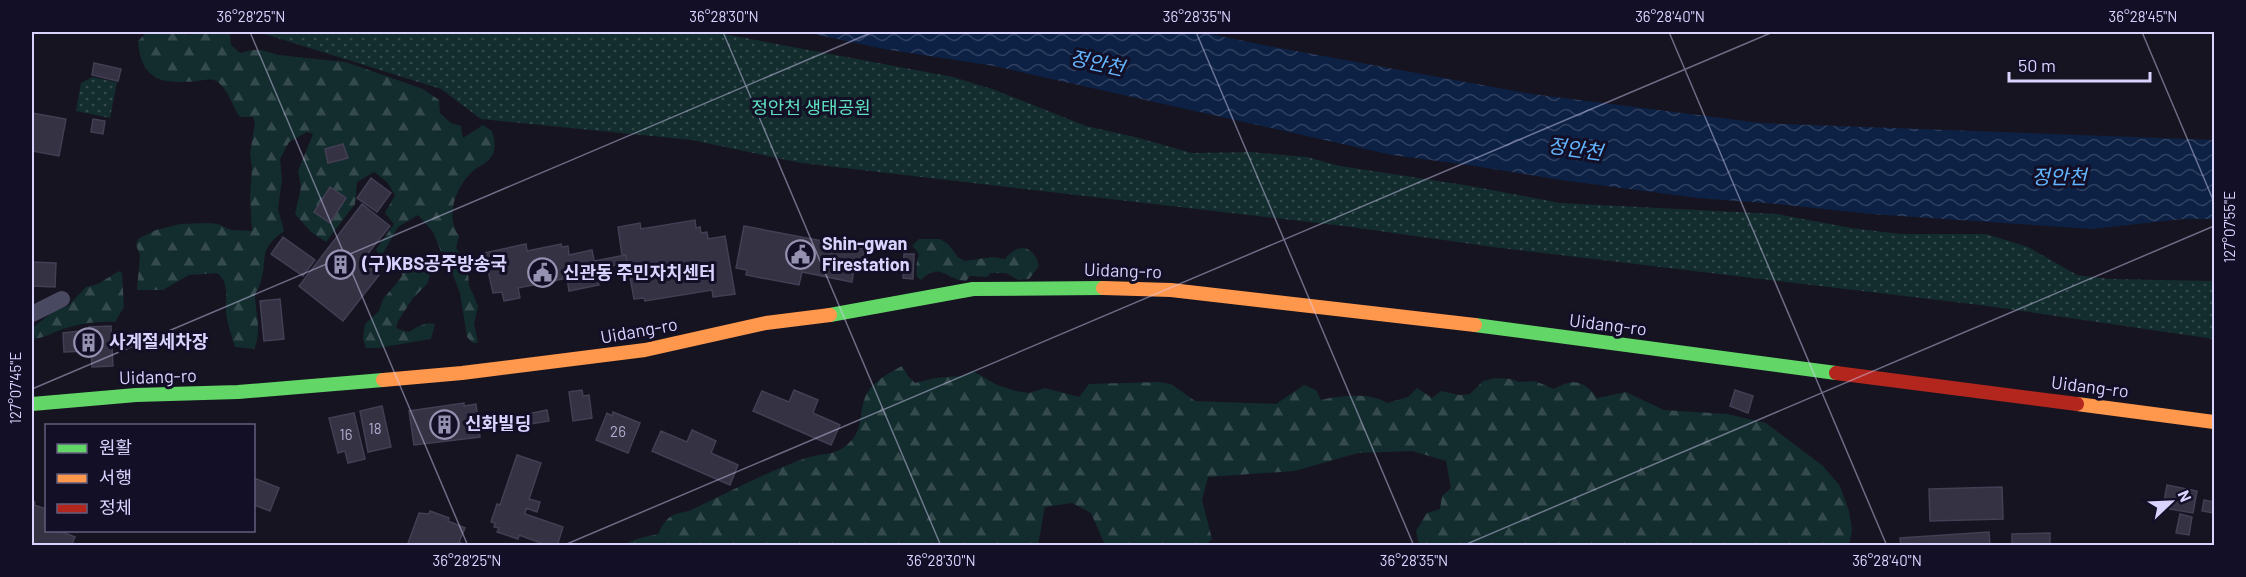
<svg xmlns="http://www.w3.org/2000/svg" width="2246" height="577" viewBox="0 0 2246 577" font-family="Barlow,'Noto Sans KR',sans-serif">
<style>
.forest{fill:url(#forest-firs)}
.park{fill:url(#park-dots)}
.water{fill:url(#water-waves)}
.building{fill:#343243;stroke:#433f54;stroke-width:1.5}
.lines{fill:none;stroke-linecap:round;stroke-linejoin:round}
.street{stroke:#4a4962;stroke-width:16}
.fast{stroke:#63d668;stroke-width:14}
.slow{stroke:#ff974d;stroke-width:14}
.jam{stroke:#b3261e;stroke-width:14}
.ticks{fill:none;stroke:#d9d4ff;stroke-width:1.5;stroke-opacity:0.45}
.labels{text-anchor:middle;stroke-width:6;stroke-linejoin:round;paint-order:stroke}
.number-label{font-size:15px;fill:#b0acd0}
.park-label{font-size:18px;fill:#5fe0c0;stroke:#130f26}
.poi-label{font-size:18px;font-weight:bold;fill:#d9d4ff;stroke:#130f26;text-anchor:start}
.street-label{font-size:18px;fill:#d9d4ff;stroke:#130f26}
.water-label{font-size:20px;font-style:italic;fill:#62b6ff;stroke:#130f26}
.neatline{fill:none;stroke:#d9d4ff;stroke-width:2}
.ticks-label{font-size:15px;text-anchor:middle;fill:#d9d4ff}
</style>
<defs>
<pattern id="forest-firs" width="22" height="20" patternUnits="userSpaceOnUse" patternTransform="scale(1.5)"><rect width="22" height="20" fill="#132c2d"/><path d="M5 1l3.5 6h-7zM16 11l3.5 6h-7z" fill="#354a4c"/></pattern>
<pattern id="park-dots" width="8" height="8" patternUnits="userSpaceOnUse" patternTransform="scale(1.5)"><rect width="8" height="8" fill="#132c2d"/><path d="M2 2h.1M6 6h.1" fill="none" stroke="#354a4c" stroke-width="1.8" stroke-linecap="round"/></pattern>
<pattern id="water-waves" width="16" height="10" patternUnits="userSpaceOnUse" patternTransform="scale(1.5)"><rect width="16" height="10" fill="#0d2144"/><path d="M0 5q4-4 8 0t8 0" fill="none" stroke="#304060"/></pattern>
</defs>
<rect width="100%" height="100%" fill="#161421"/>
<path class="forest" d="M147,32H182L189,35L199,32L208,34L219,32L230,34L231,45L240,53L252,50H262L278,55L346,62L423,89L439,100L440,113L451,123L461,126L463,138L483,125L492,131C494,138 496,146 493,154C488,164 479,165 472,172C455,188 445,216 459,236L456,248L463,258L468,272L469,285L478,306L474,324L478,343H473L467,337L460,293L453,275L445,261L433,232L418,215L398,227L383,253H378L376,249L394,224L385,213L395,195L387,182L374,172L357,182L355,204L326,242L311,232L295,214L301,187L298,171L313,134L307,132L289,142L280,159L282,179L278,209L284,231C256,251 269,258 260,284C258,290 255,292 255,297C256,315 262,332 254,349L235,347C232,338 229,328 227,319C223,303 232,284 217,273L189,275L163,290H137L140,255L136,245L138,239L156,230L180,224L208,223L218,224L231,230L252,231L250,197L252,167L250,154L255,123L253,117H240C232,106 228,88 216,81C211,78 203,80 198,81C163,84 141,82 138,41Z
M919,239H940L948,244L958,257L965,261L992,257L1005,259C1018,242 1034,245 1039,266L1029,279L1018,280L1006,273H991L987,277L970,276L966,281C945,280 941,261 921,280L917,277C916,270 916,262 919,255L917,251L912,246Z
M421,256L430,260L433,266L427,284L413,298L398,321L396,328L408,332C417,328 424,321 435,324L431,339L378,348H366L363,338L365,324L379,311L383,299L396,284L402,276V268L409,258Z
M119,271L122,273L124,307L115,322C96,321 76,324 58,331C49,334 43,339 32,338V328L54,311L68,306L86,287L98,284Z
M902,366L908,376L915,383L935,378L962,376L973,371L997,385L1016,391L1029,393L1045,388L1079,397L1089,384L1159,382L1171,384L1195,401L1276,404L1304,385L1316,390L1321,400C1341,396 1369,392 1387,403L1408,397L1417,388L1432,398L1441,391L1459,395L1470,394L1483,381L1495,378L1511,379L1519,382L1535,381L1554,389C1572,378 1584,380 1597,398L1626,392L1664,410L1727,414L1766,423L1823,466L1840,486L1849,511L1852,530L1849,546L1419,545L1416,531L1427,513L1440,509L1442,496L1451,488L1446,461L1412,451L1358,453L1295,471L1208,477L1202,500L1212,539L1206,545H1105L1091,513L1072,503L1045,507L1038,545H622L640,538L658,534C666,517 671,514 689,511C727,493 766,472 806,458C821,453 835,456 848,444C867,427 856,409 869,390C876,380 891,372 902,366Z"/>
<path class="park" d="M258,32H713L953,77L995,90L1086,126L1135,137L1192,153L1251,152L1307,157L1340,166L1471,186L1560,203L1777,214L1851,228L1900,234H1986L2028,247L2077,275L2109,279L2214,281V339L1980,305L1493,247L1344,226L801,163L692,140L481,119L441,89Z
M92,77L117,82L110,118L76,111L81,83Z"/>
<path class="water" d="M804,32H1201L1268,46L1532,94L1761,123L2214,140V219H2183L2092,229L1871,214L1778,204L1698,198L1561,180L1468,165L1392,155L994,66L884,49Z"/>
<path class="building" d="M94,63L121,69L118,81L92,75Z
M32,113L66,119L59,156L32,151Z
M93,119L105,121L103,134L91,132Z
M343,144L348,158L328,163L325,149Z
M371,178L391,193L377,212L357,198Z
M330,187L346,198L330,223L314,212Z
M362,204L390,226L362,261L379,275L343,321L299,286Z
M695,220L696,228L700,227L701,233L707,232L708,239L725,236L735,294L713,297L712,290L645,301L644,298L634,299L626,255H622L618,227L640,223L641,229Z
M744,226L865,249L863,261L855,259L852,282L802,272L799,285L746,275L747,270L736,268Z
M283,237L315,260L303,276L271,254Z
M526,244L527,251L561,244L562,247L568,246L569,255L592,250L599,285L569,291L567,278L518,288L520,298L504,301L502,292L493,293L484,253Z
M904,254H914L913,279L903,278Z
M626,255L627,263L595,269L594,261Z
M32,262L56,263L55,287L32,286Z
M280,299L284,339L264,341L260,301Z
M111,326L113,366L92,367L91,351L64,352L63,333L89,330V327Z
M582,390L583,396L589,395L592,418L573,421L569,392Z
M794,390L818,400L813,413L840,425L831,445L753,411L762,391L789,402Z
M1735,390L1753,396L1748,413L1730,406Z
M464,403V406L476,404L480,437L414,445L409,411Z
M382,406L391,447L368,452L360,411Z
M547,410L549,421L525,425L523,415Z
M613,412L640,423L628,453L596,440L607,413L612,416Z
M354,413L365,459L348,463L345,451L338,453L329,418Z
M692,430L716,441L711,453L738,465L730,485L652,451L661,431L687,442Z
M517,455L541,463L529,499L540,502L537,512L526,508L525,514L563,527L557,546H549L519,535L518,539L497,532L499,528L494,527L495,523L491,522L497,504L500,505Z
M254,478L279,488L270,511L254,505Z
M2167,485L2197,491L2193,513L2163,508Z
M2002,487L2003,519L1930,521L1929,489Z
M2204,500L2214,502V513L2202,511Z
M32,501L35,502L34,505L46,509V530H57L75,537L71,546H32Z
M430,511L449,518L448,521L465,528L459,542L467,546H407L419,513L429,514Z
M2180,514L2192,517L2189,535L2176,533Z
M1989,532L1990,546H1901L1900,538Z
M2050,533V546H2012V534Z"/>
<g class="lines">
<path class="street" d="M32,314L62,299"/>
<path class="fast" d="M830,315L973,289L1103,288
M1475,325L1836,373
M32,404L136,395L238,392L383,380"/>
<path class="slow" d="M1103,288L1171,290L1475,325
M383,380L462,373L645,350L766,323L830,315
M2077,404L2214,422"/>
<path class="jam" d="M1836,373L2077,404"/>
</g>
<path class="ticks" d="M250,32L468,546M723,32L941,546M1196,32L1414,546M1669,32L1887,546M2142,32L2214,202M32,389L873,32M562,546L1773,32M1462,546L2214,226"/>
<defs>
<symbol id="civic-ring" viewBox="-11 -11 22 22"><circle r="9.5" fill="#130f26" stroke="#9591b1" stroke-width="1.5"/><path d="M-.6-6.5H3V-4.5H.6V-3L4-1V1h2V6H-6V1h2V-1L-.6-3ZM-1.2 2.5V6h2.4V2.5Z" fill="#9591b1"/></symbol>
<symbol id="building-ring" viewBox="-11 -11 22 22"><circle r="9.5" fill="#130f26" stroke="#9591b1" stroke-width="1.5"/><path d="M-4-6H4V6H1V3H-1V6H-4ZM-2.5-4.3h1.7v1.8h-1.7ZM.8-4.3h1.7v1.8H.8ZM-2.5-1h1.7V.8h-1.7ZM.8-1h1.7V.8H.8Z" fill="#9591b1"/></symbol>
</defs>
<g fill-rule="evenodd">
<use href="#civic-ring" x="784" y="238" width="33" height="33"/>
<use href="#building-ring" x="324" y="248" width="33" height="33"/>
<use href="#civic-ring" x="526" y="256" width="33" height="33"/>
<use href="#building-ring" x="72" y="326" width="33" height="33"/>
<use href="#building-ring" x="428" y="408" width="33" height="33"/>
</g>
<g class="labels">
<g class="number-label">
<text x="375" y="434">18</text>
<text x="618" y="437">26</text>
<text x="346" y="440">16</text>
</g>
<g class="park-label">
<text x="811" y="114">정안천 생태공원</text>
</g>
<g class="poi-label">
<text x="822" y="250">Shin-gwan<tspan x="822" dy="21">Firestation</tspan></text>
<text x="362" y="270">(구)KBS공주방송국</text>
<text x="563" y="279">신관동 주민자치센터</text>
<text x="109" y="348">사계절세차장</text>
<text x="465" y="430">신화빌딩</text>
</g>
<g class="street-label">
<text transform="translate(1123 271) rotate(2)" y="6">Uidang-ro</text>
<text transform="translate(1608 325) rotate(7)" y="6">Uidang-ro</text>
<text transform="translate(639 331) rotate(-10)" y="6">Uidang-ro</text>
<text transform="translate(158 377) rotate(-2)" y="6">Uidang-ro</text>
<text transform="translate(2090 387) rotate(7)" y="6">Uidang-ro</text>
</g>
<g class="water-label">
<text transform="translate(1097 63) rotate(12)" y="7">정안천</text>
<text transform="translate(1575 149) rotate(8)" y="7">정안천</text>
<text x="2059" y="184">정안천</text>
</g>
</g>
<rect width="2246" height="577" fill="none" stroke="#130f26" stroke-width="66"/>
<rect x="45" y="424" width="210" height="108" fill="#130f26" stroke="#625e7d" stroke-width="1.5"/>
<rect x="57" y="444" width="30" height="9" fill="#63d668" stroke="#625e7d" stroke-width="1.5"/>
<text x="99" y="454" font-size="18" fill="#d9d4ff">원활</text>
<rect x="57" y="474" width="30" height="9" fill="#ff974d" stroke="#625e7d" stroke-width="1.5"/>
<text x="99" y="484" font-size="18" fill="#d9d4ff">서행</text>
<rect x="57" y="504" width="30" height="9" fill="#b3261e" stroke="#625e7d" stroke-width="1.5"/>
<text x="99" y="514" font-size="18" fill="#d9d4ff">정체</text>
<g transform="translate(2171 502) rotate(67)" stroke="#130f26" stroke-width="4.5" paint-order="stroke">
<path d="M0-4.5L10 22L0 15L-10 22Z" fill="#d9d4ff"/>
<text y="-9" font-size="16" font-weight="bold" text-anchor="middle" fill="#d9d4ff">N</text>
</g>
<path d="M2009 72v9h141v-9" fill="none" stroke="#d9d4ff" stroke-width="3"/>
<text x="2018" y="72" font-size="18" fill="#d9d4ff" stroke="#130f26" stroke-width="4.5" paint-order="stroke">50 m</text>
<rect x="33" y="33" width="2180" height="511" class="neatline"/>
<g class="ticks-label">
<text x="251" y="22">36°28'25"N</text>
<text x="724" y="22">36°28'30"N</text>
<text x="1197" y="22">36°28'35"N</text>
<text x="1670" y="22">36°28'40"N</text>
<text x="2143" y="22">36°28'45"N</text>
<text transform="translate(2230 227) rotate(-90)" y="5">127°07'55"E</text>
<text transform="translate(16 388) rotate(-90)" y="5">127°07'45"E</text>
<text x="467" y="566">36°28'25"N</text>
<text x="941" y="566">36°28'30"N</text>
<text x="1414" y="566">36°28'35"N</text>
<text x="1887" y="566">36°28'40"N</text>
</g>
</svg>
